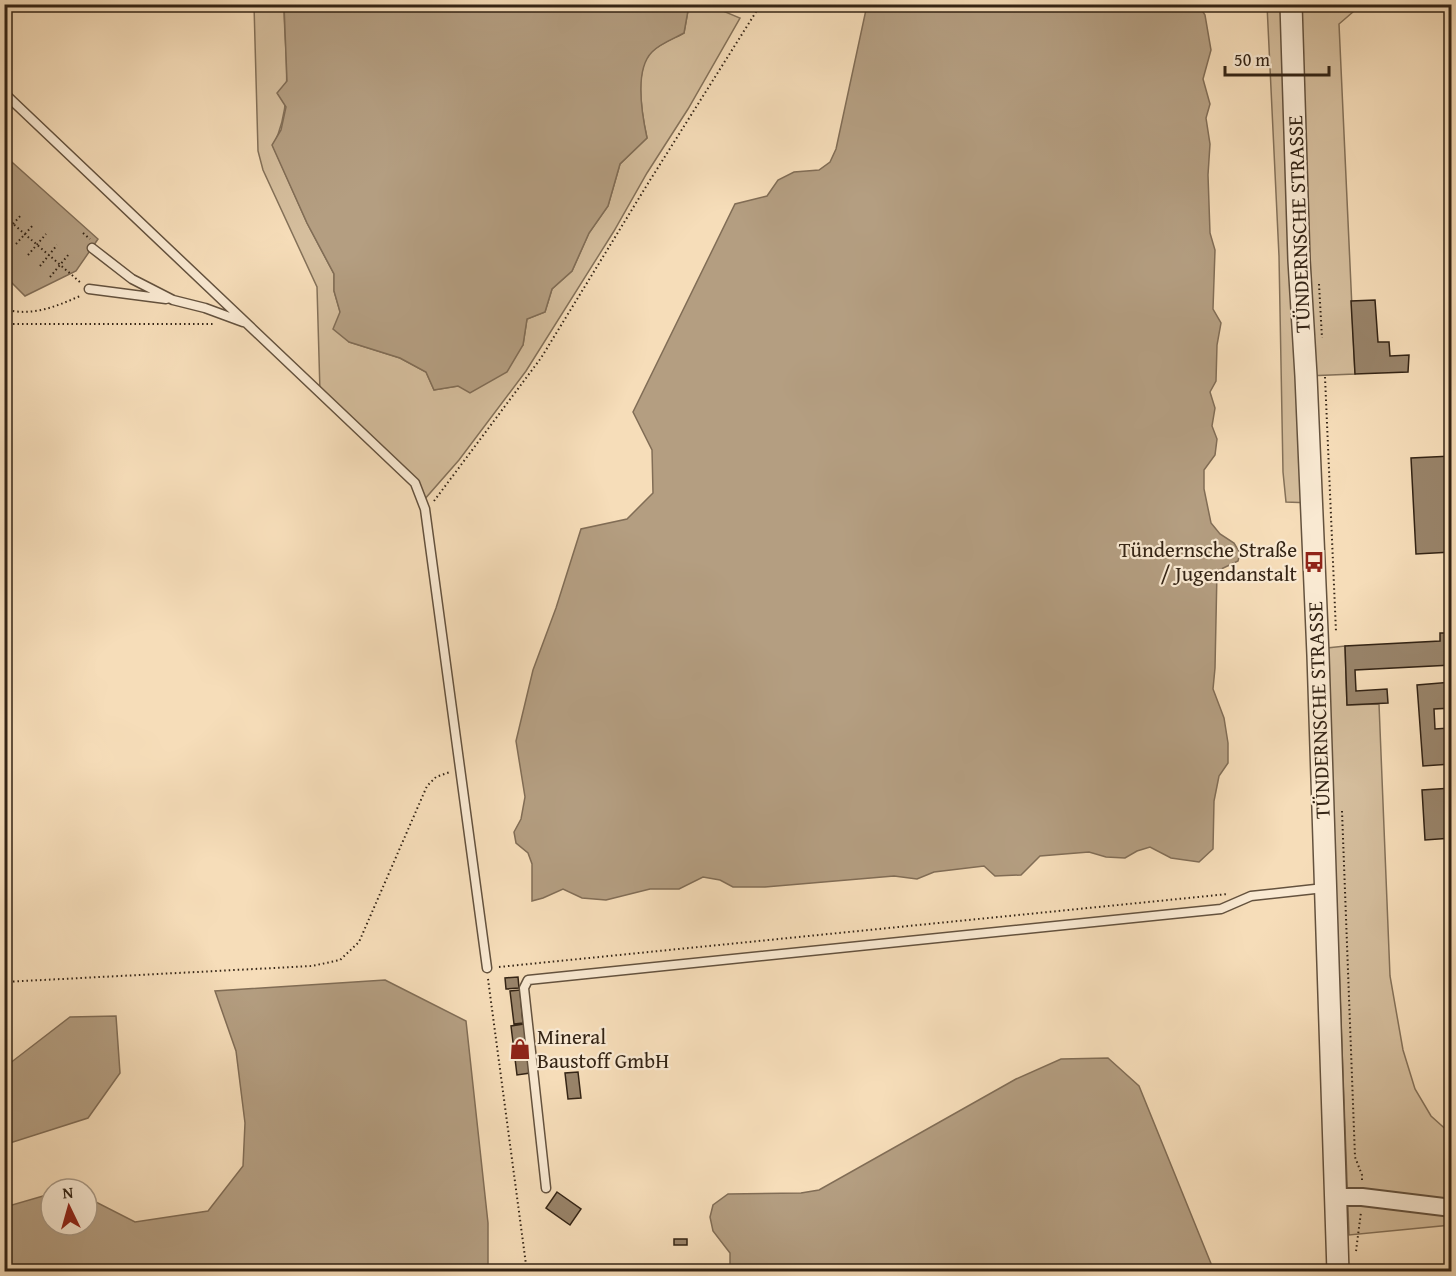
<svg xmlns="http://www.w3.org/2000/svg" width="1456" height="1276" viewBox="0 0 1456 1276" font-family="'Gentium Book Plus',serif">
<style>
.green{fill:#d5be9d;stroke:#847159;stroke-width:1.5}
.water{fill:#b49e81;stroke:#816d56;stroke-width:1.5}
.building{fill:#99846a;stroke:#342415;stroke-width:1.5}
.lines{fill:none;stroke-linecap:round;stroke-linejoin:round}
.service-casing{stroke:#64523e;stroke-width:11}
.minor-casing{stroke:#64523e;stroke-width:20}
.tertiary-casing{stroke:#64523e;stroke-width:24}
.path{stroke:#342415;stroke-width:2;stroke-dasharray:1.5 3;stroke-linecap:butt}
.service{stroke:#f9e9d2;stroke-width:8}
.minor{stroke:#f9e9d2;stroke-width:16}
.tertiary{stroke:#f9e9d2;stroke-width:21}
.labels{text-anchor:middle;stroke-width:4.5;stroke-linejoin:round;paint-order:stroke}
.street-label{font-size:21px;fill:#342415;stroke:#f9e9d2}
.poi-label{font-size:21px;fill:#342415;stroke:#f9e9d2;text-anchor:end}
</style>
<rect width="100%" height="100%" fill="#f6ddb9"/>
<filter id="stains"><feTurbulence type="fractalNoise" baseFrequency=".00333" numOctaves="4"/><feColorMatrix values="0 0 0 0 .2 0 0 0 0 .09 0 0 0 0 .02 0 0 0 .5 -.17"/></filter>
<radialGradient id="worn" r=".72"><stop offset=".6" stop-color="#630" stop-opacity="0"/><stop offset="1" stop-color="#630" stop-opacity=".3"/></radialGradient>
<path class="green" d="M254,5H284C284,51 295,103 273,146L307,223L334,274V291L349,342L400,358L426,372L434,390L458,386L523,345L527,319L545,312L552,289L572,271L589,233L608,206L620,164L647,138C642,115 634,70 651,52C659,44 675,38 684,33L689,5H715L718,9L740,18L688,109L647,173L614,231L526,371L459,460L423,501L415,483L320,392L317,287L263,170L258,151Z
M1267,5H1361L1339,24L1355,374L1306,376L1312,503L1286,502L1283,472L1279,256Z
M1345,646L1347,705L1379,704L1390,976L1403,1050L1415,1089L1431,1116L1451,1134V1225L1349,1235L1327,648Z"/>
<path class="water" d="M284,5H689L684,33C675,38 659,44 652,52C634,70 642,115 647,138L620,164L608,206L589,233L572,271L552,289L545,312L527,319L523,345L507,372L470,393L458,386L434,390L426,372L400,358L349,342L333,329L340,312L334,291V274L307,223L272,145L281,130L286,107L277,93L287,81Z
M867,5L1198,4L1205,15L1211,50L1203,79L1210,104L1206,118L1210,144L1208,175L1210,233L1215,250L1213,309L1221,323L1217,345L1216,381L1210,392L1215,408L1212,426L1217,439L1215,455L1204,470V489L1211,523L1220,534L1234,543L1240,553L1238,561L1217,571L1215,668L1213,689L1224,718L1228,743V763L1219,776L1214,801L1213,849L1199,862L1171,858L1150,847L1137,851L1125,858L1106,857L1089,852L1040,856L1021,875L995,876L984,866L934,872L917,879L894,876L765,887H733L720,880L703,877L679,889H650L606,900L582,898L563,889L543,898L532,901V864L528,853L516,843L514,832L521,819L525,797L516,741L533,670L556,608L581,529L627,519L653,493L652,450L633,412L735,204L767,196L778,180L794,172L819,170L830,162L836,149Z
M4,155L98,239L76,271L25,296L5,276Z
M385,980L466,1021L488,1223V1271H5V1207L43,1196L51,1197V1225H87V1201H94L135,1222L208,1211L243,1166L245,1123L236,1051L215,991Z
M116,1016L120,1073L88,1118L10,1143L5,1141V1067L70,1017Z
M1108,1058L1139,1086L1214,1271H730V1253L713,1231L710,1217L713,1205L728,1194L801,1193L819,1190L1016,1079L1061,1059Z"/>
<path class="building" d="M1375,300L1378,342H1389L1390,356L1409,355L1408,372L1355,374L1351,301Z
M1452,456V552L1416,554L1411,458Z
M1440,633H1452V665L1355,670L1356,691L1387,689L1388,703L1347,705L1345,646L1440,641Z
M1452,682V708L1434,709L1435,729L1449,728L1451,764L1423,766L1417,685Z
M1452,788V838L1425,840L1422,790Z
M518,977L519,988L506,989L505,978Z
M520,990L523,1023L514,1024L510,991Z
M524,1024L530,1073L517,1075L511,1026Z
M578,1072L581,1098L568,1099L565,1073Z
M557,1192L581,1209L570,1225L546,1208Z
M674,1239H687V1245H674Z"/>
<g class="lines">
<defs>
<path id="service" d="M4,93L415,483L425,509L487,968
M92,248L132,279L173,300L205,308L243,322
M89,289L166,299
M546,1188L524,988L528,980L1221,909L1251,896L1324,888"/>
<path id="minor" d="M1336,1197H1362L1452,1208"/>
<path id="tertiary" d="M1291,4L1299,260L1306,376L1318,655L1338,1272"/>
</defs>
<use href="#service" class="service-casing"/>
<use href="#minor" class="minor-casing"/>
<use href="#tertiary" class="tertiary-casing"/>
<path class="path" d="M4,209L10,203
M4,216L81,283
M83,233L90,239
M4,234L22,214
M16,244L34,224
M28,255L46,234
M40,266L57,245
M50,277L69,254
M1319,284L1322,338
M4,309C31,317 55,307 80,296
M4,324H215
M1325,377L1336,632
M434,501L541,358L647,185L761,4
M1342,811L1355,1157L1362,1175V1182
M499,967L1228,894
M488,979L527,1272
M4,982L312,966L340,960L359,942L427,786L436,777L450,772
M1356,1251L1361,1212"/>
<use href="#service" class="service"/>
<use href="#minor" class="minor"/>
<use href="#tertiary" class="tertiary"/>
</g>
<defs>
<symbol id="bus-bare" viewBox="-9 -9 18 18"><path d="M-5-6H5V4H4V6H2V4H-2V6H-4V4H-5ZM-3.5-4V0h7V-4ZM-3.5 1.2v1.5H-2V1.2ZM2 1.2v1.5H3.5V1.2Z" fill="#8f2418" stroke="#f9e9d2" stroke-width="2.5" paint-order="stroke"/></symbol>
<symbol id="shop-bare" viewBox="-9 -9 18 18"><path d="M-5-2.5h2.3a2.7 3.5 0 0 1 5.4 0H5L5.5 6h-11ZM-1.5-2.5h3a1.5 2.3 0 0 0-3 0Z" fill="#8f2418" stroke="#f9e9d2" stroke-width="2.5" paint-order="stroke"/></symbol>
</defs>
<g fill-rule="evenodd">
<use href="#bus-bare" x="1299" y="547" width="30" height="30"/>
<use href="#shop-bare" x="505" y="1034" width="30" height="30"/>
</g>
<g class="labels">
<g class="street-label">
<text transform="translate(1299 224) rotate(-92)" y="7">TÜNDERNSCHE STRASSE</text>
<text transform="translate(1319 710) rotate(-92)" y="7">TÜNDERNSCHE STRASSE</text>
</g>
<g class="poi-label">
<text x="1297" y="557">Tündernsche Straße<tspan x="1297" dy="24">/ Jugendanstalt</tspan></text>
<text x="537" y="1044" text-anchor="start">Mineral<tspan x="537" dy="24">Baustoff GmbH</tspan></text>
</g>
</g>
<rect width="1456" height="1276" fill="none" stroke="#f6ddb9" stroke-width="24"/>
<rect x="6" y="6" width="1444" height="1264" fill="none" stroke="#342415" stroke-width="3"/>
<rect x="12" y="12" width="1432" height="1252" fill="none" stroke="#342415" stroke-width="1.5"/>
<g transform="translate(69 1207) rotate(355)"><circle r="28" fill="#f9e9d2" stroke="#aa9a86" stroke-width="1.5"/>
<path d="M0-4.5L10 22L0 15L-10 22Z" fill="#8f2418"/>
<text y="-9" font-size="16" font-weight="bold" text-anchor="middle" fill="#342415">N</text>
</g>
<path d="M1225 66v9h104v-9" fill="none" stroke="#342415" stroke-width="3"/>
<text x="1234" y="66" font-size="18" fill="#342415" stroke="#f9e9d2" stroke-width="4.5" paint-order="stroke">50 m</text>
<rect width="100%" height="100%" filter="url(#stains)"/>
<rect width="100%" height="100%" fill="url(#worn)"/>
</svg>
